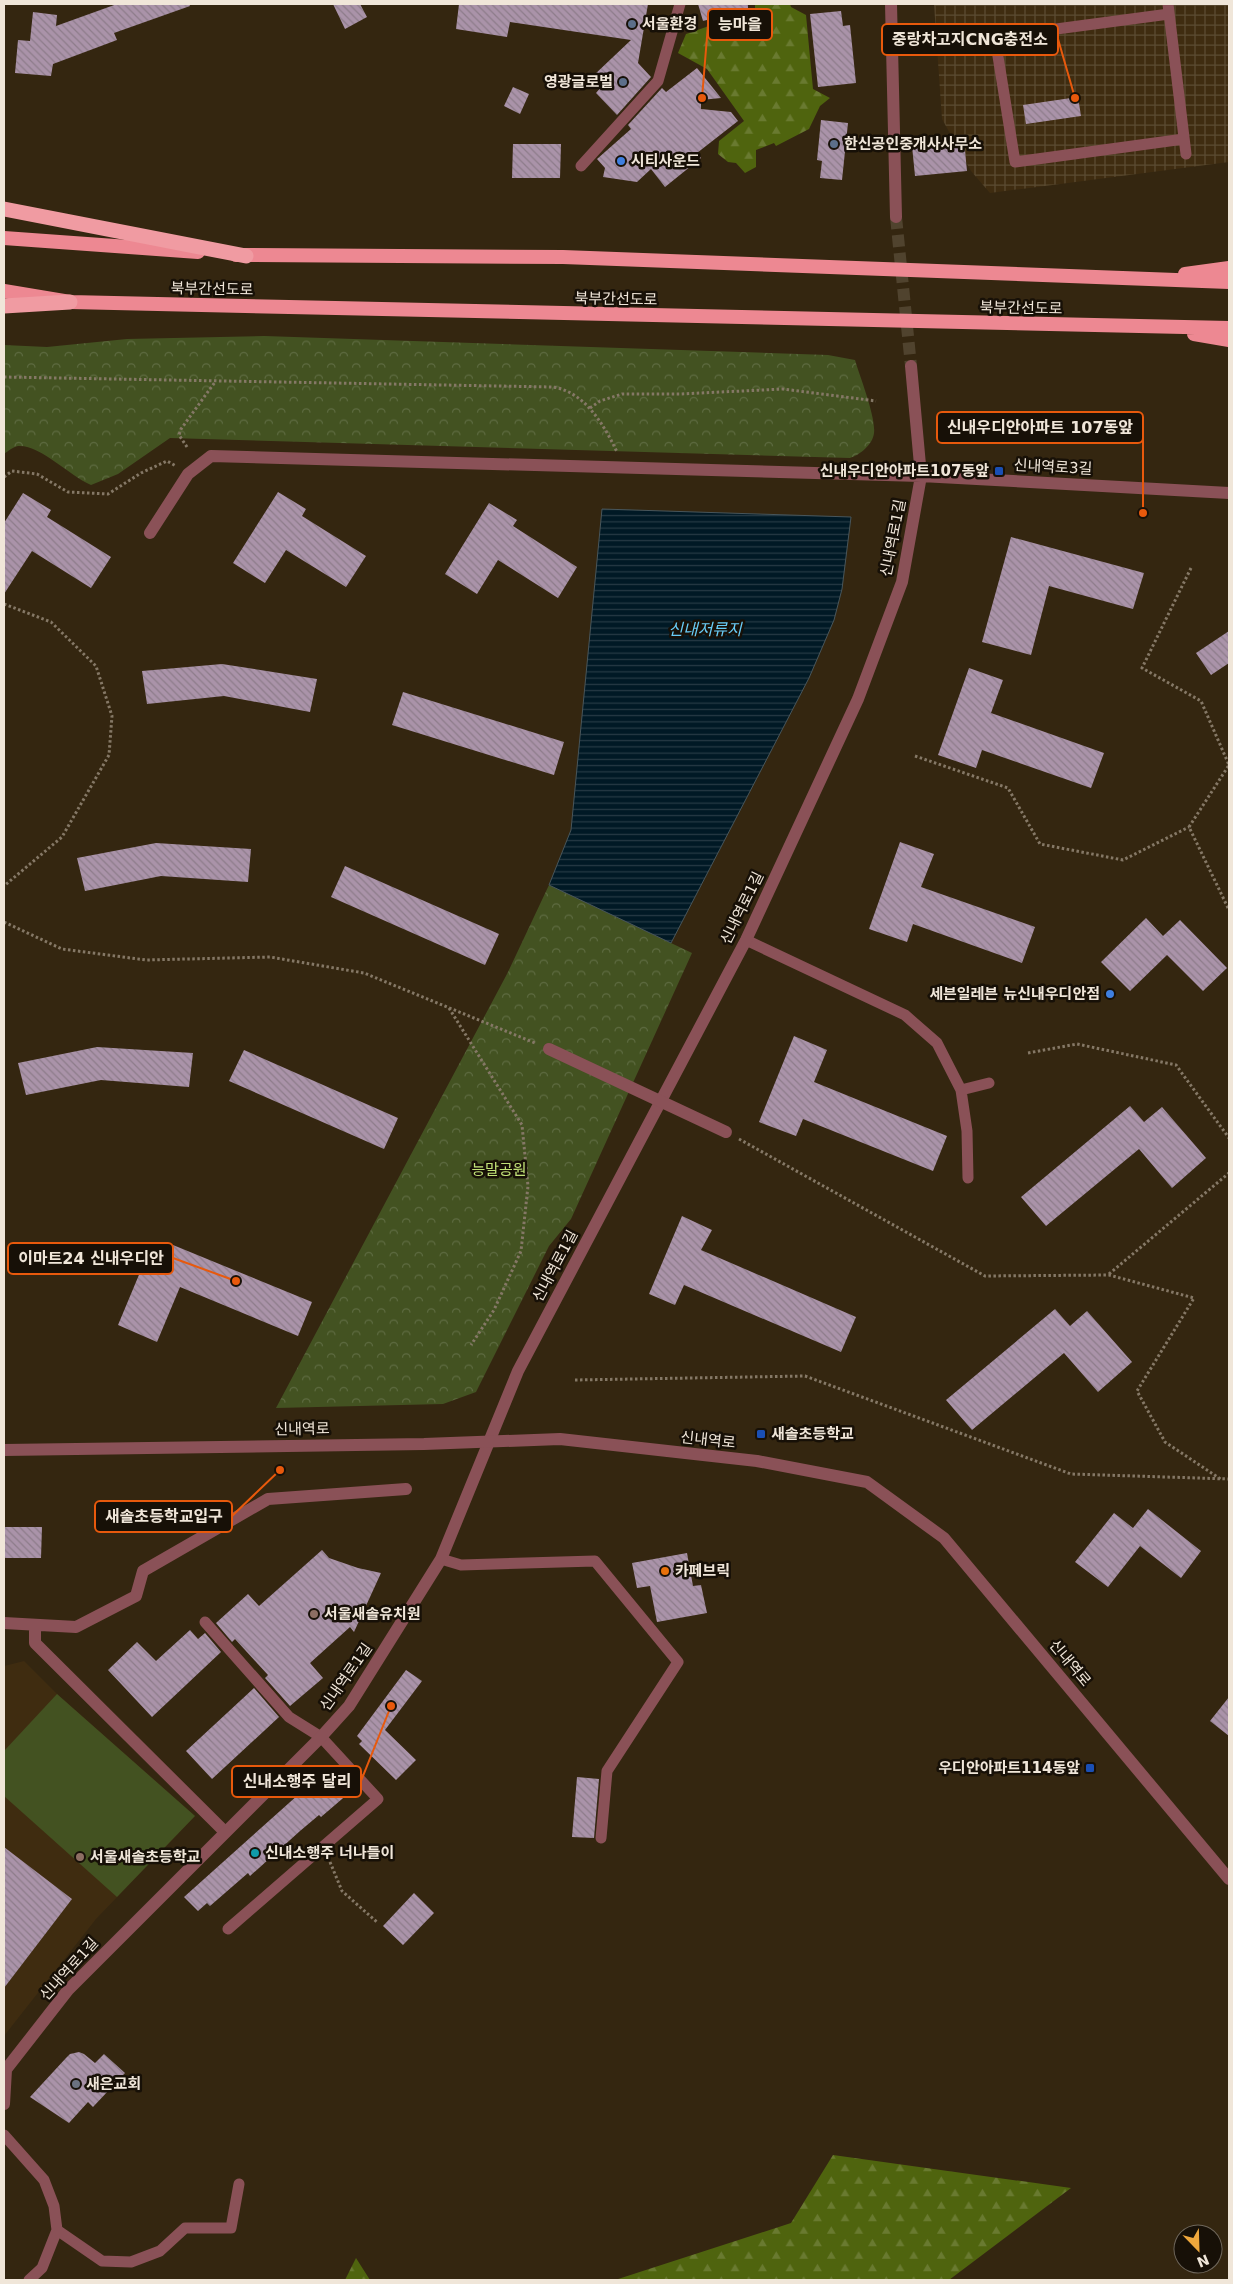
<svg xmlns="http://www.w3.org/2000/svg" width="1233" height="2284" viewBox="0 0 1233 2284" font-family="'DejaVu Sans','Noto Sans KR',sans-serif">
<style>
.built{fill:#3f2c10}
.industrial{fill:url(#industrial-grid)}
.green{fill:#435221}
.forest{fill:url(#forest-firs)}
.park{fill:url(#park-crowns)}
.water{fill:url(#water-rules);stroke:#48565b}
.building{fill:url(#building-back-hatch)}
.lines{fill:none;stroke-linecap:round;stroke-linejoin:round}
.minor-tunnel{stroke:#50432e;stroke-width:12;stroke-dasharray:12 6;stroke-linecap:butt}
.path{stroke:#857866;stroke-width:3;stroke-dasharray:2.5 2.5;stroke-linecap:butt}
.service{stroke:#8a5157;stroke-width:11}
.pedestrian{stroke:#8a5157;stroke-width:12}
.minor{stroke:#8a5157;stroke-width:12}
.tertiary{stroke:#8a5157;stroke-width:12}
.trunk{stroke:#ed8892;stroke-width:14}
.motorway{stroke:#f09ba2;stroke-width:15}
.pedestrian-bridge{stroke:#8a5157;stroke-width:12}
.service-dot{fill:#5c6f8a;stroke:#171007;stroke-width:2}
.shop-dot{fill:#3f7fe0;stroke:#171007;stroke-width:2}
.transit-dot{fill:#1a4fb4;stroke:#171007;stroke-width:2}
.food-dot{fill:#e8710a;stroke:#171007;stroke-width:2}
.education-dot{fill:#8d6e63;stroke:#171007;stroke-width:2}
.culture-dot{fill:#0f9aa8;stroke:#171007;stroke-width:2}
.worship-dot{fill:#6b7280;stroke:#171007;stroke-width:2}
.labels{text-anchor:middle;stroke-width:5;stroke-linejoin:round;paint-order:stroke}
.poi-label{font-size:15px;font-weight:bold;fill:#f0e6d9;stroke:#171007;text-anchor:start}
.street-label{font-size:15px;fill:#f0e6d9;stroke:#171007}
.park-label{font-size:15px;fill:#c2e378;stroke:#171007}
.water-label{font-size:16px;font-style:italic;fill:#68ccf7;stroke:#171007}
.leader{fill:none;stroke:#e8590c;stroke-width:2}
.callout-dot{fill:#e8590c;stroke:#171007;stroke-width:2}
.callout{fill:#171007;stroke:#e8590c;stroke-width:2}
.callout-label{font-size:16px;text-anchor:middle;font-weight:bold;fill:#f0e6d9}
</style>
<defs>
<pattern id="industrial-grid" width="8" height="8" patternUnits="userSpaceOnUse" patternTransform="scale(1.25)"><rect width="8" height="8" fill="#3f2c10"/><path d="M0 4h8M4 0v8" fill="none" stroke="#5b4b32"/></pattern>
<pattern id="forest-firs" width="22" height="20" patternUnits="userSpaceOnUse" patternTransform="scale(1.25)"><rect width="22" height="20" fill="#4f640e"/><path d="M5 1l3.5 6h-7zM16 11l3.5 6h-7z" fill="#697a30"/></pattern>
<pattern id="park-crowns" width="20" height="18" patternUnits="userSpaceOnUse" patternTransform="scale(1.25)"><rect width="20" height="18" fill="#435221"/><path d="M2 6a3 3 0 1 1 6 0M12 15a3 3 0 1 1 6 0" fill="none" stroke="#5e6b41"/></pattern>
<pattern id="water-rules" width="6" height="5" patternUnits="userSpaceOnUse" patternTransform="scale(1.25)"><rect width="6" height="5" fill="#001925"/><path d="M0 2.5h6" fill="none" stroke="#263a44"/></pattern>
<pattern id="building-back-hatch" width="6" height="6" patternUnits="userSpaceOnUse" patternTransform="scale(1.25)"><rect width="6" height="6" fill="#aa93a9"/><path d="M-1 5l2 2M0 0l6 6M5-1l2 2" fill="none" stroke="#8d7c8a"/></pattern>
</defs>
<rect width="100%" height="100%" fill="#342610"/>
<path class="built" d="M24,1661L57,1694L195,1816L96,1919L4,2036V1666Z"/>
<path class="industrial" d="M934,4H1229V162L990,193L971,171L942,119Z"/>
<path class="green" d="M57,1694L195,1816L117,1897L4,1796V1751Z"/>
<path class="forest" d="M755,4H790L791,7L806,15L813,89L830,98L820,106L809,129L776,146L774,143L756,150V167L745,173L736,163L728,162L718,154L719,141L744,121L707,69L678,53L686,34L709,26L755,18Z
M833,2155L1071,2188L949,2280H615L791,2223Z
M356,2258L370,2280H345Z"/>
<path class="park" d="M264,336L828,355L855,360C860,377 876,417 874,433C873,444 860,455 850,458L170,438L118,474L91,485C69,475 39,444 18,446C13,447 8,451 4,454V345L47,347L127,339Z
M549,885L692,953L571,1219L549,1246L476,1392L443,1404L276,1408L507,974Z"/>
<path class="water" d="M602,509L851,517L842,589L834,620L809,678L671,943L549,885L571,830Z"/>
<path class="building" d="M117,4H189L190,6L114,33L117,40L53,64L51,76L15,73L18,40L30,41L33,12L57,15L56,26Z
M333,4H360L367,17L345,29Z
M459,4H648L638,63L651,77L617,115L596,93L602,86L593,76L631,40L510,22L507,37L456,29Z
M698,4H748V9L703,21Z
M841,11L843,26L850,25L856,83L818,87L810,14Z
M697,68L721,98L701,100V109L731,112L738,121L697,153L701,158L665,187L651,169L637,182L603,177L605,168L597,159L631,129L628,125L662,88L666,92Z
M513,87L529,94L520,114L504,106Z
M1078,97L1081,116L1026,124L1023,105Z
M821,120L848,123L842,180L820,178L822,161L817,160Z
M964,141L967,171L915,176L912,146Z
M513,144H561L560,178H512Z
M278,492L306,509L302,516L366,556L346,587L286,550L265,583L233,563Z
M23,493L51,510L47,517L111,557L91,588L32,551L4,594V523Z
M489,503L517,520L513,526L577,567L558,598L498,560L477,594L445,574Z
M1011,537L1144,573L1133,609L1049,586L1031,655L982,642Z
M1229,631V663L1211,675L1196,653Z
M222,664L317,679L310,712L224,696L147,704L142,671Z
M969,668L1003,680L991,713L1104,753L1091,788L982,750L976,768L938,755Z
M403,692L564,742L554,775L392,725Z
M900,842L934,854L921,887L1035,927L1022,963L913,924L907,942L869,929Z
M156,843L251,849L248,882L161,876L85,891L77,858Z
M345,866L499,934L485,965L331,897Z
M1146,918L1163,936L1180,920L1227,968L1203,991L1167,955L1130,991L1101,962Z
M794,1036L827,1050L814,1082L947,1136L933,1171L803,1119L796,1136L759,1122Z
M97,1047L193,1053L189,1087L101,1080L26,1095L18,1063Z
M244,1050L398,1118L384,1149L229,1081Z
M1130,1106L1144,1122L1162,1107L1206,1158L1172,1188L1139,1149L1046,1226L1021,1197Z
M682,1216L712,1230L701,1250L856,1317L841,1352L684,1285L675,1305L649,1294Z
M173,1245L312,1302L298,1336L180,1287L157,1342L118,1325L146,1258L164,1266Z
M1055,1309L1070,1326L1087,1311L1132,1362L1098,1392L1064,1353L972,1430L946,1400Z
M1148,1509L1201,1551L1181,1578L1140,1546L1108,1587L1075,1562L1114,1513L1133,1528Z
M4,1527H42L41,1558H4Z
M322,1550L329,1558L358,1568L381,1573L354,1632L350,1627L310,1663L323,1678L290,1706L265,1678L268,1675L235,1639L232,1642L216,1623L248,1594L259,1606Z
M687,1553L693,1586L701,1585L707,1613L657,1622L650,1586L637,1588L632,1563Z
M190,1630L198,1639L205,1633L221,1652L152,1717L108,1670L137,1642L156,1661Z
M406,1670L422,1681L385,1730L416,1760L396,1780L359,1744L362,1741L357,1736Z
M254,1688L279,1717L212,1779L186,1751Z
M1229,1697V1736L1210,1721Z
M327,1769L349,1793L321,1817L319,1815L300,1831L250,1876L248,1873L210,1906L207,1903L198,1911L184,1897Z
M577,1777L599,1779L594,1838L572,1837Z
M4,1847L72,1899L4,1988Z
M414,1893L434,1913L403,1945L383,1926Z
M79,2052L84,2054L95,2063L104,2054L125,2073L93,2107L88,2102L69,2123L30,2097L66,2058L70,2054Z"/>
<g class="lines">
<path class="minor-tunnel" d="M896,217L911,366"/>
<path class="path" d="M4,377L553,387C585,392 604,425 617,452
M590,408L600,401L622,394H680L783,389L876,401
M187,447L179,435L181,429L215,382
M4,477L12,471L37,474L68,492L108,494L141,473L167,461L176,466
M1191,568L1142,668L1201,701L1229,765L1189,827L1229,910
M4,604L51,622L96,666L112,716L109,755L62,837L4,886
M915,756L1008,788L1040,844L1123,860L1189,827
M4,922L62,949L146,960L270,957L364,973L535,1043
M449,1008L522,1125L528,1186L521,1251L494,1310L471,1345
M1028,1053L1077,1044L1176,1065L1229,1138
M739,1139L985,1276L1109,1275L1194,1298L1137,1391L1165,1442L1222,1480
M1109,1274L1229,1173
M575,1380L805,1376L1071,1474L1229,1479
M330,1862L342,1891L378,1923"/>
<path class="service" d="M1168,4L1186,154
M1169,14L1004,36L997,40L996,44L1015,162L1184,139
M581,166L658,81L680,4
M746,940L905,1015L937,1043L961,1090L967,1131L968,1178
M961,1090L989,1083
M441,1559L461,1565L595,1561L678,1662L607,1771L601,1838
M205,1622L289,1717L321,1737L378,1799L228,1929
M4,2135L44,2180L54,2206L57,2230L42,2268L29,2280
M57,2230L102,2261L131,2262L160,2251L185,2228H231L239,2184"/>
<path class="pedestrian" d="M4,1623L76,1627L136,1596L143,1571L268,1499L406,1489
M35,1625V1643L225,1832"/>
<path class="minor" d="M891,4L896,217
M150,533L188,474L211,456L921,476L1229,493
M4,2072L68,1990L321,1737L349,1706L441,1559L518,1371L746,940L858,699L902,582L921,476L911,366
M4,2104L6,2070"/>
<path class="tertiary" d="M4,1450L424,1444L560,1439L757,1461L867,1482L944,1538L1229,1879"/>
<path class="trunk" d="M4,238L198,252
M236,255L563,257L1229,282
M1185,274L1229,268
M4,291L70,302L1229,328
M1194,334L1229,340"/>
<path class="motorway" d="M4,209L246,256
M4,306L70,302"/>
<path class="pedestrian-bridge" d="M549,1049L726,1132"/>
</g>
<g class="service-dot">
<circle cx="632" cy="24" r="5"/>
<circle cx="623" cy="82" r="5"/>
<circle cx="834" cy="144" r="5"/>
</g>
<g class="shop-dot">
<circle cx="621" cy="161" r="5"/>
<circle cx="1110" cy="994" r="5"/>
</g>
<g class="transit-dot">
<rect x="994" y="466" width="10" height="10" rx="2.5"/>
<rect x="756" y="1429" width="10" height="10" rx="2.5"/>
<rect x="1085" y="1763" width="10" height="10" rx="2.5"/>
</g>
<circle class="food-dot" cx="665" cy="1571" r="5"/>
<g class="education-dot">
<circle cx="314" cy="1614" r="5"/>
<circle cx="80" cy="1857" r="5"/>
</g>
<circle class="culture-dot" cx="255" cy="1853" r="5"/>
<circle class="worship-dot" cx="76" cy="2084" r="5"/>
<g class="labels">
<g class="poi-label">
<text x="642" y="29">서울환경</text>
<text x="613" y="87" text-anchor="end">영광글로벌</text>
<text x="844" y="149">한신공인중개사사무소</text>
<text x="631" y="166">시티사운드</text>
<text x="989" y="476" text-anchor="end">신내우디안아파트107동앞</text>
<text x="1100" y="999" text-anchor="end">세븐일레븐 뉴신내우디안점</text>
<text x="771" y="1439">새솔초등학교</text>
<text x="675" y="1576">카페브릭</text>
<text x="324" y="1619">서울새솔유치원</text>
<text x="1080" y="1773" text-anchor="end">우디안아파트114동앞</text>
<text x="265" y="1858">신내소행주 너나들이</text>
<text x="90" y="1862">서울새솔초등학교</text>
<text x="86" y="2089">새은교회</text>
</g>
<g class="street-label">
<text transform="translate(212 289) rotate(1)" y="5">북부간선도로</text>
<text transform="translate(616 299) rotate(1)" y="5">북부간선도로</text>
<text transform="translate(1021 308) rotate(1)" y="5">북부간선도로</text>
<text transform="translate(1053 467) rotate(3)" y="5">신내역로3길</text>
<text transform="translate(893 538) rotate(-79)" y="5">신내역로1길</text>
<text transform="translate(742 908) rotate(-64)" y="5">신내역로1길</text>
<text transform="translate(555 1266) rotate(-62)" y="5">신내역로1길</text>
<text transform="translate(302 1429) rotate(-1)" y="5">신내역로</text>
<text transform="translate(708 1440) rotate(6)" y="5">신내역로</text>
<text transform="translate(1070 1663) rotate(50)" y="5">신내역로</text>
<text transform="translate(346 1677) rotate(-55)" y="5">신내역로1길</text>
<text transform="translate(69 1969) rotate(-48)" y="5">신내역로1길</text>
</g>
<g class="park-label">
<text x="499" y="1175">능말공원</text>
</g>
<g class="water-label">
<text x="705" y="635">신내저류지</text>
</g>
</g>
<path class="leader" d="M702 98L708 25M1075 98L1058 39M1143 513L1143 427M236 1281L173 1258M280 1470L232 1516M391 1706L361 1781"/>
<g class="callout-dot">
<circle cx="702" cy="98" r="5"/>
<circle cx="1075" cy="98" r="5"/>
<circle cx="1143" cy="513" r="5"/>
<circle cx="236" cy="1281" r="5"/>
<circle cx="280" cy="1470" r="5"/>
<circle cx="391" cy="1706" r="5"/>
</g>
<g class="callout">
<rect x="708" y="9" width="64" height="31" rx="5"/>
<rect x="882" y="24" width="176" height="31" rx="5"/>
<rect x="937" y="412" width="206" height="31" rx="5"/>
<rect x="8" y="1243" width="165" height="31" rx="5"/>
<rect x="95" y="1501" width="137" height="31" rx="5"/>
<rect x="232" y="1766" width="129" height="31" rx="5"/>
</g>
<g class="callout-label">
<text x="740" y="30">능마을</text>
<text x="970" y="45">중랑차고지CNG충전소</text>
<text x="1040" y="433">신내우디안아파트 107동앞</text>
<text x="91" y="1264">이마트24 신내우디안</text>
<text x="164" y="1522">새솔초등학교입구</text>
<text x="297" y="1787">신내소행주 달리</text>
</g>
<rect width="1233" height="2284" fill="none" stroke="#f0e6d9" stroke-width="10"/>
<g transform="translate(1198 2249) rotate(157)"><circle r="24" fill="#171007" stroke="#6e665b"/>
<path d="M0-4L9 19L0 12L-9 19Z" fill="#eea73c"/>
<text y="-8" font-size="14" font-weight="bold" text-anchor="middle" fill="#f0e6d9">N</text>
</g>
</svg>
